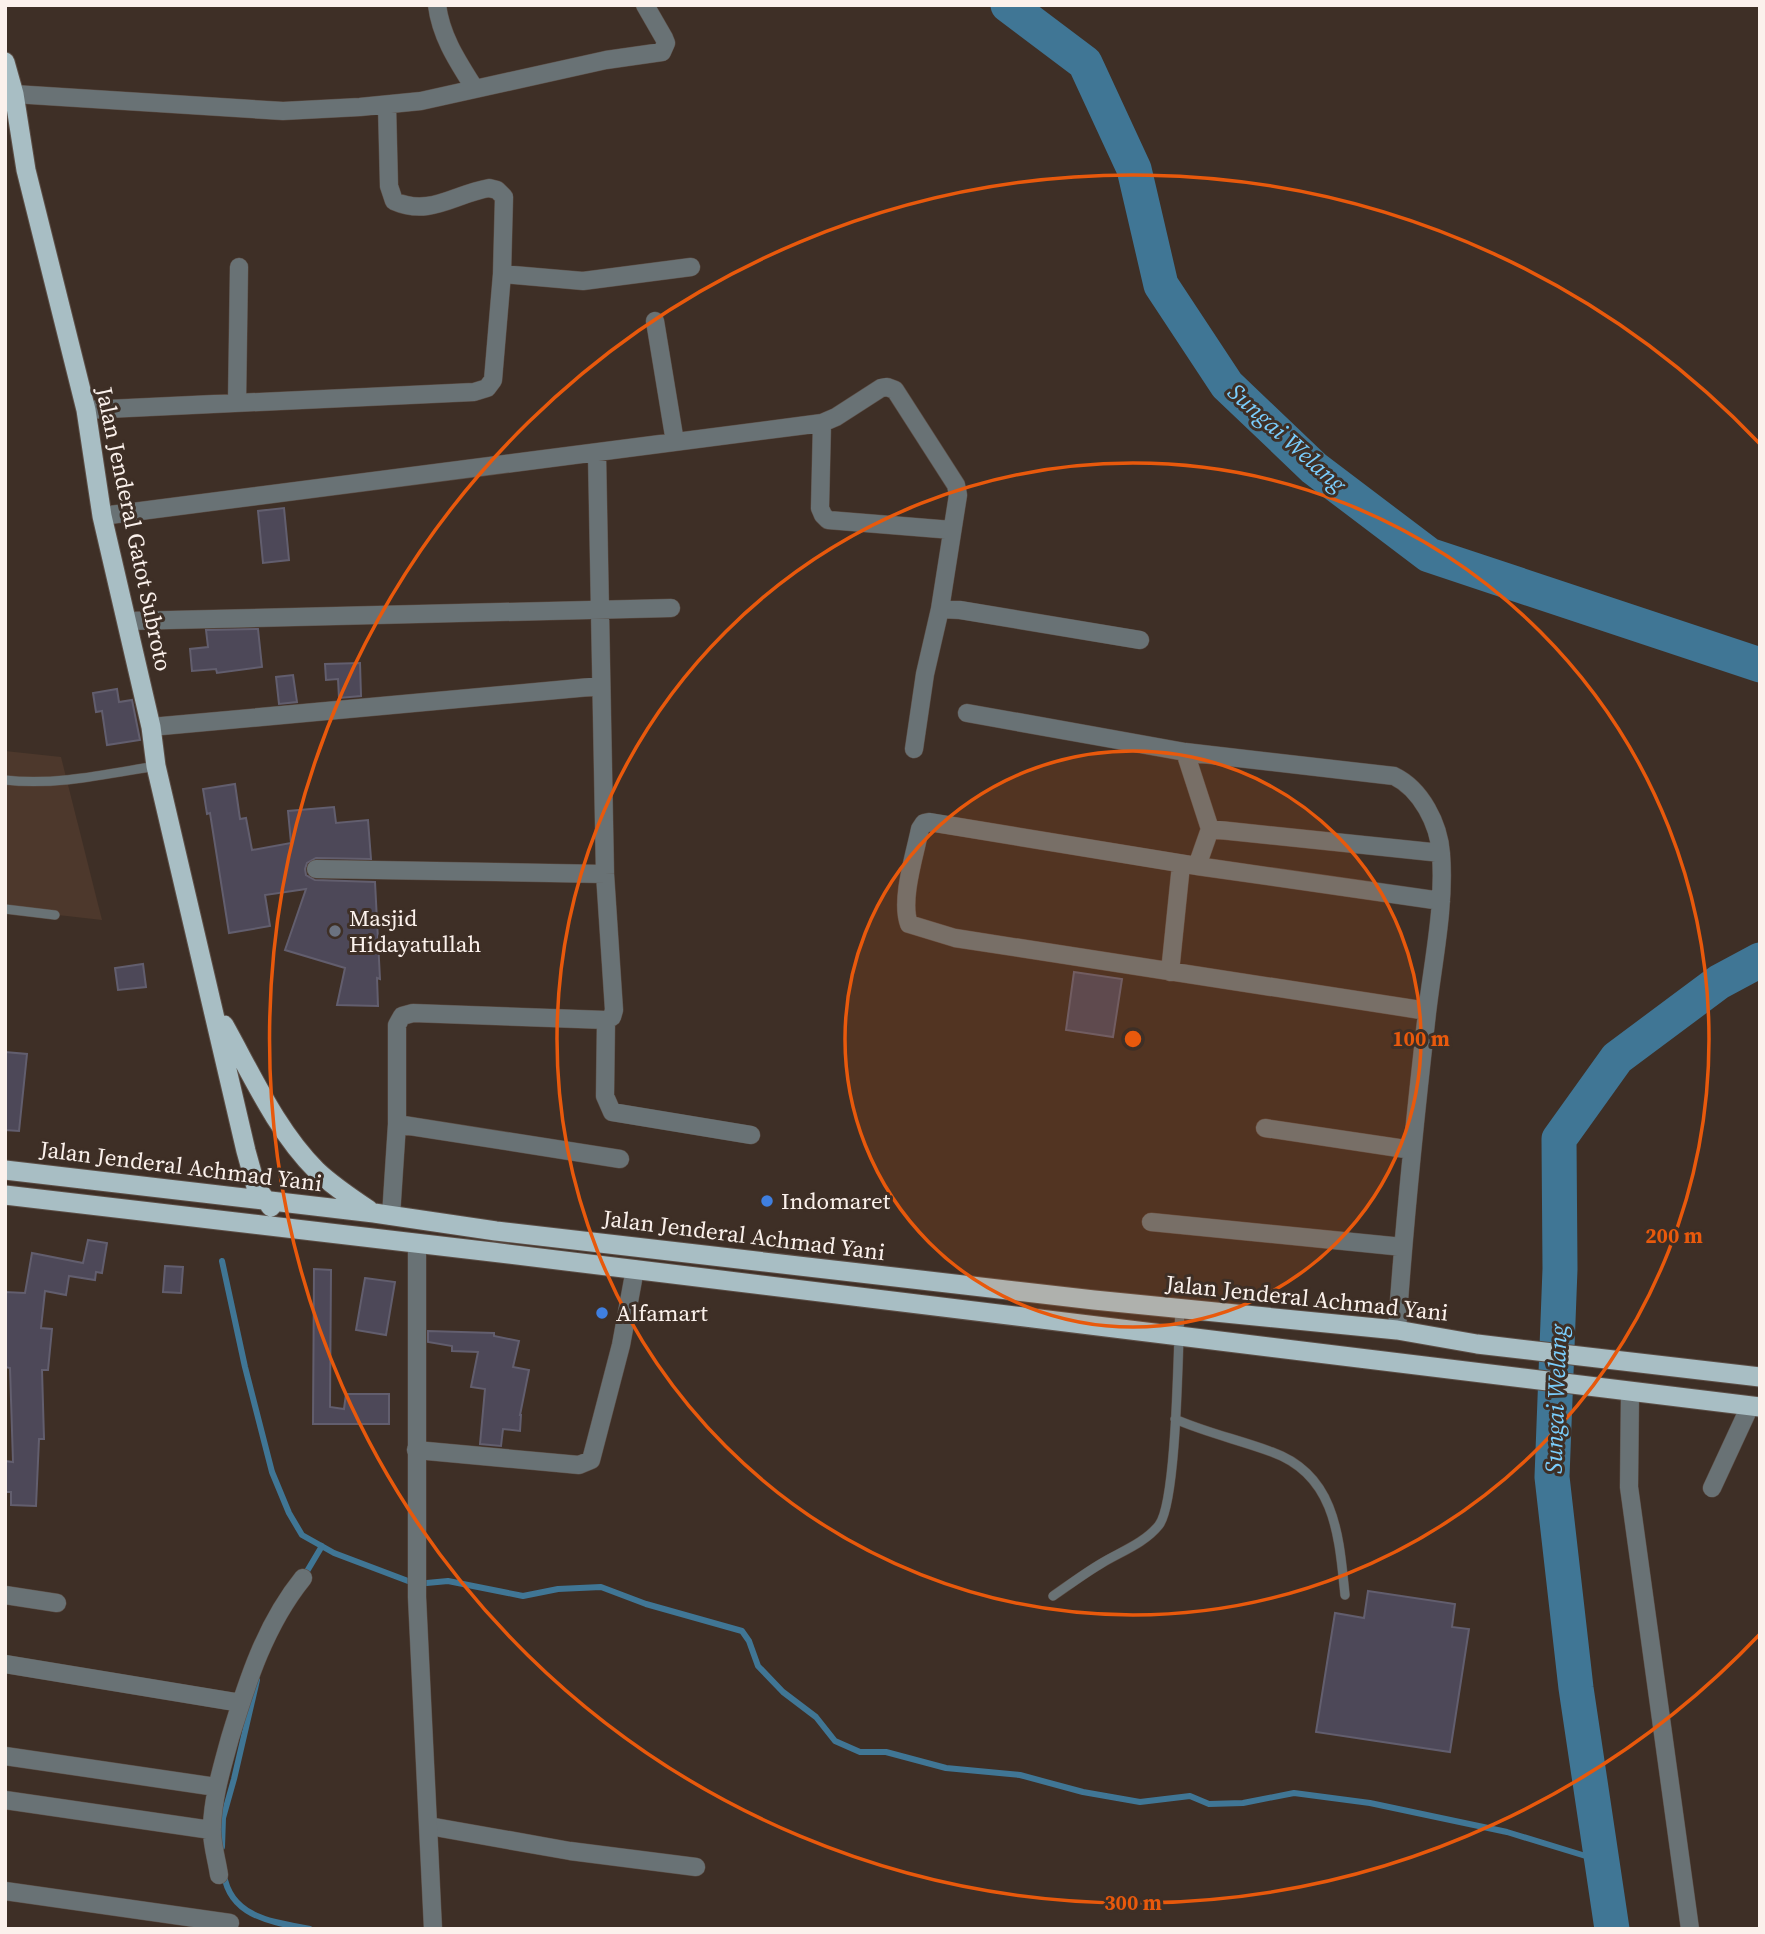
<svg xmlns="http://www.w3.org/2000/svg" width="1765" height="1934" viewBox="0 0 1765 1934" font-family="'Source Serif 4',serif">
<style>
.built{fill:#4d382c}
.lines{fill:none;stroke-linecap:round;stroke-linejoin:round}
.stream{stroke:#407695;stroke-width:6}
.river{stroke:#407695;stroke-width:35}
.building{fill:#4d4858;stroke:#625e6e;stroke-width:2}
.service-casing{stroke:#5c4e46;stroke-width:10}
.minor-casing{stroke:#5c4e46;stroke-width:19}
.tertiary-casing{stroke:#5c4e46;stroke-width:19}
.trunk-casing{stroke:#5c4e46;stroke-width:21}
.service{stroke:#697275;stroke-width:9}
.minor{stroke:#697275;stroke-width:18}
.tertiary{stroke:#697275;stroke-width:18}
.trunk{stroke:#a8bec4;stroke-width:19}
.ring{fill:none;stroke:#e8590c;stroke-width:3.5}
.worship-dot{fill:#6b7280;stroke:#3e2f26;stroke-width:2.5}
.shop-dot{fill:#3f7fe0;stroke:#3e2f26;stroke-width:2.5}
.labels{text-anchor:middle;stroke-width:6;stroke-linejoin:round;paint-order:stroke}
.street-label{font-size:23px;fill:#fbf1ec;stroke:#3e2f26}
.poi-label{font-size:23px;fill:#fbf1ec;stroke:#3e2f26;text-anchor:start}
.water-label{font-size:24px;font-style:italic;fill:#7bcefd;stroke:#3e2f26}
.centre{fill:#e8590c;stroke:#3e2f26;stroke-width:3.5}
.ring-label{font-size:21px;text-anchor:middle;font-weight:bold;fill:#e8590c;stroke:#3e2f26;stroke-width:6;stroke-linejoin:round;paint-order:stroke}
</style>
<rect width="100%" height="100%" fill="#3e2f26"/>
<path class="built" d="M5,751L61,757L102,920L5,909Z"/>
<g class="lines">
<path class="stream" d="M222,1261L245,1367L272,1472L289,1513L302,1535L334,1553L416,1584L448,1581L523,1596L558,1589L601,1587L646,1604L742,1631L749,1641L758,1666L783,1692L816,1717L835,1741L860,1752H886L946,1768L1020,1775L1083,1792L1140,1802L1190,1796L1209,1804L1243,1803L1294,1793L1370,1803L1507,1832L1602,1861
M303,1578L322,1546
M222,1847L223,1818L234,1779L257,1680
M224,1875C231,1918 274,1922 310,1929"/>
<path class="river" d="M1008,5L1085,63L1134,169L1161,285L1227,385L1314,468L1429,555L1760,665
M1612,1929L1576,1688L1552,1477L1560,1269L1559,1139L1617,1058L1719,982L1760,960"/>
</g>
<path class="building" d="M284,508L289,560L263,563L258,511Z
M258,629L262,667L217,673L216,669L192,671L190,649L208,647L206,630Z
M360,663L361,696L339,698L338,679L326,680L325,664Z
M293,675L297,702L279,704L276,677Z
M117,689L119,702L132,700L140,740L107,745L102,711L96,712L93,693Z
M235,784L240,819L246,818L252,850L291,843L288,811L334,807L336,823L368,820L371,859L316,858L307,863L305,869L306,875L315,880L375,882L380,979L377,978L378,1006L337,1005L345,968L285,950L306,889L265,895L270,926L229,933L210,813L207,814L203,789Z
M143,964L146,987L118,990L115,968Z
M1074,972L1122,979L1113,1037L1066,1030Z
M5,1052L27,1054L19,1131L5,1130Z
M88,1240L107,1243L102,1273L96,1272L95,1280L69,1276L66,1295L45,1291L41,1328L52,1329L48,1370H42L44,1439H39L36,1506L11,1505V1492H5V1461L13,1462L10,1368L5,1367V1292L25,1293L32,1253L83,1263Z
M165,1266L183,1267L181,1293L163,1292Z
M314,1269L331,1270L330,1407L344,1409L346,1394H389V1424H313Z
M365,1278L395,1282L386,1335L356,1330Z
M428,1331L494,1333V1336L519,1341L513,1367L529,1370L520,1415H521L520,1431L503,1429L501,1446L480,1444L485,1389L471,1387L478,1352L452,1351V1346L428,1342Z
M1368,1591L1455,1604L1452,1627L1469,1629L1450,1752L1316,1732L1335,1613L1364,1618Z"/>
<g class="lines">
<defs>
<path id="service" d="M5,780C55,786 107,774 156,766
M5,909L55,915
M1175,1419C1207,1433 1240,1440 1272,1452C1336,1475 1339,1537 1345,1595
M1053,1596C1069,1585 1085,1573 1102,1563C1120,1552 1145,1543 1159,1525C1177,1502 1178,1346 1180,1308"/>
<path id="minor" d="M437,5C441,37 458,62 475,89
M14,94L283,111L360,107L421,101L606,60L662,52L666,43L664,38L645,5
M502,274L583,281L691,267
M655,321L675,442
M237,403L239,267
M86,410L474,392L487,388L493,380L502,274L504,197L497,190L489,188C454,194 430,217 394,201L389,186L387,105
M822,423L820,508L823,515L828,520L952,530
M102,516L822,423L836,417L881,388L887,387L895,390L956,485L958,495L940,609L960,610L1140,640
M127,621L671,608
M967,713L1185,752L1394,776C1421,789 1439,824 1441,854C1445,907 1433,961 1427,1013C1415,1118 1404,1224 1397,1330
M151,727L601,686
M914,749L925,674L940,609
M1185,752L1210,829L1197,866L929,822L924,823L920,829C915,854 900,900 909,924L955,938L1427,1011
M1210,829L1441,853
M1197,866L1441,901
M316,869L605,874
M1170,972L1181,865
M606,1020L605,1096L612,1112L751,1135
M397,1124L620,1159
M1265,1128L1412,1150
M391,1216L397,1124V1025L402,1016L413,1013L606,1020L612,1017L614,1010L605,874L597,454
M1151,1222L1403,1247
M1630,1393L1629,1487L1690,1929
M416,1450L579,1465L591,1460L621,1345L635,1269
M1712,1488L1750,1406
M5,1595L57,1603
M5,1664L241,1703
M5,1756L216,1787
M5,1800L211,1830
M429,1826L570,1851L696,1867
M219,1875C217,1860 211,1842 212,1827C213,1796 222,1768 230,1738C247,1682 265,1625 303,1578
M5,1891L230,1923"/>
<path id="tertiary" d="M417,1244V1597L433,1929"/>
<path id="trunk" d="M5,62L14,94L26,170L86,410L102,516L151,727L156,766L246,1151L256,1187L271,1207
M224,1025C252,1075 276,1130 317,1171C333,1186 351,1198 369,1210
M5,1170L374,1213L496,1231L1094,1300L1397,1330L1477,1344L1760,1377
M5,1195L492,1252L1760,1407"/>
</defs>
<use href="#service" class="service-casing"/>
<use href="#minor" class="minor-casing"/>
<use href="#tertiary" class="tertiary-casing"/>
<use href="#trunk" class="trunk-casing"/>
<use href="#service" class="service"/>
<use href="#minor" class="minor"/>
<use href="#tertiary" class="tertiary"/>
<use href="#trunk" class="trunk"/>
</g>
<circle cx="1133" cy="1039" r="288" fill="#e8590c" fill-opacity=".12"/>
<g class="ring">
<circle cx="1133" cy="1039" r="288"/>
<circle cx="1133" cy="1039" r="576"/>
<path d="M1760 1634A864 864 0 1 1 1760 444"/>
</g>
<circle class="worship-dot" cx="335" cy="931" r="7"/>
<g class="shop-dot">
<circle cx="767" cy="1201" r="7"/>
<circle cx="602" cy="1313" r="7"/>
</g>
<g class="labels">
<g class="street-label">
<text transform="translate(134 529) rotate(78)" y="8">Jalan Jenderal Gatot Subroto</text>
<text transform="translate(181 1166) rotate(7)" y="8">Jalan Jenderal Achmad Yani</text>
<text transform="translate(744 1235) rotate(7)" y="8">Jalan Jenderal Achmad Yani</text>
<text transform="translate(1307 1298) rotate(6)" y="8">Jalan Jenderal Achmad Yani</text>
</g>
<g class="poi-label">
<text x="349" y="926">Masjid<tspan x="349" dy="26">Hidayatullah</tspan></text>
<text x="781" y="1209">Indomaret</text>
<text x="616" y="1321">Alfamart</text>
</g>
<g class="water-label">
<text transform="translate(1287 438) rotate(42)" y="8">Sungai Welang</text>
<text transform="translate(1556 1399) rotate(-88)" y="8">Sungai Welang</text>
</g>
</g>
<circle cx="1133" cy="1039" r="10" class="centre"/>
<g class="ring-label">
<text x="1421" y="1046">100 m</text>
<text x="1674" y="1243">200 m</text>
<text x="1133" y="1910">300 m</text>
</g>
<rect width="1765" height="1934" fill="none" stroke="#fbf1ec" stroke-width="14"/>
</svg>
